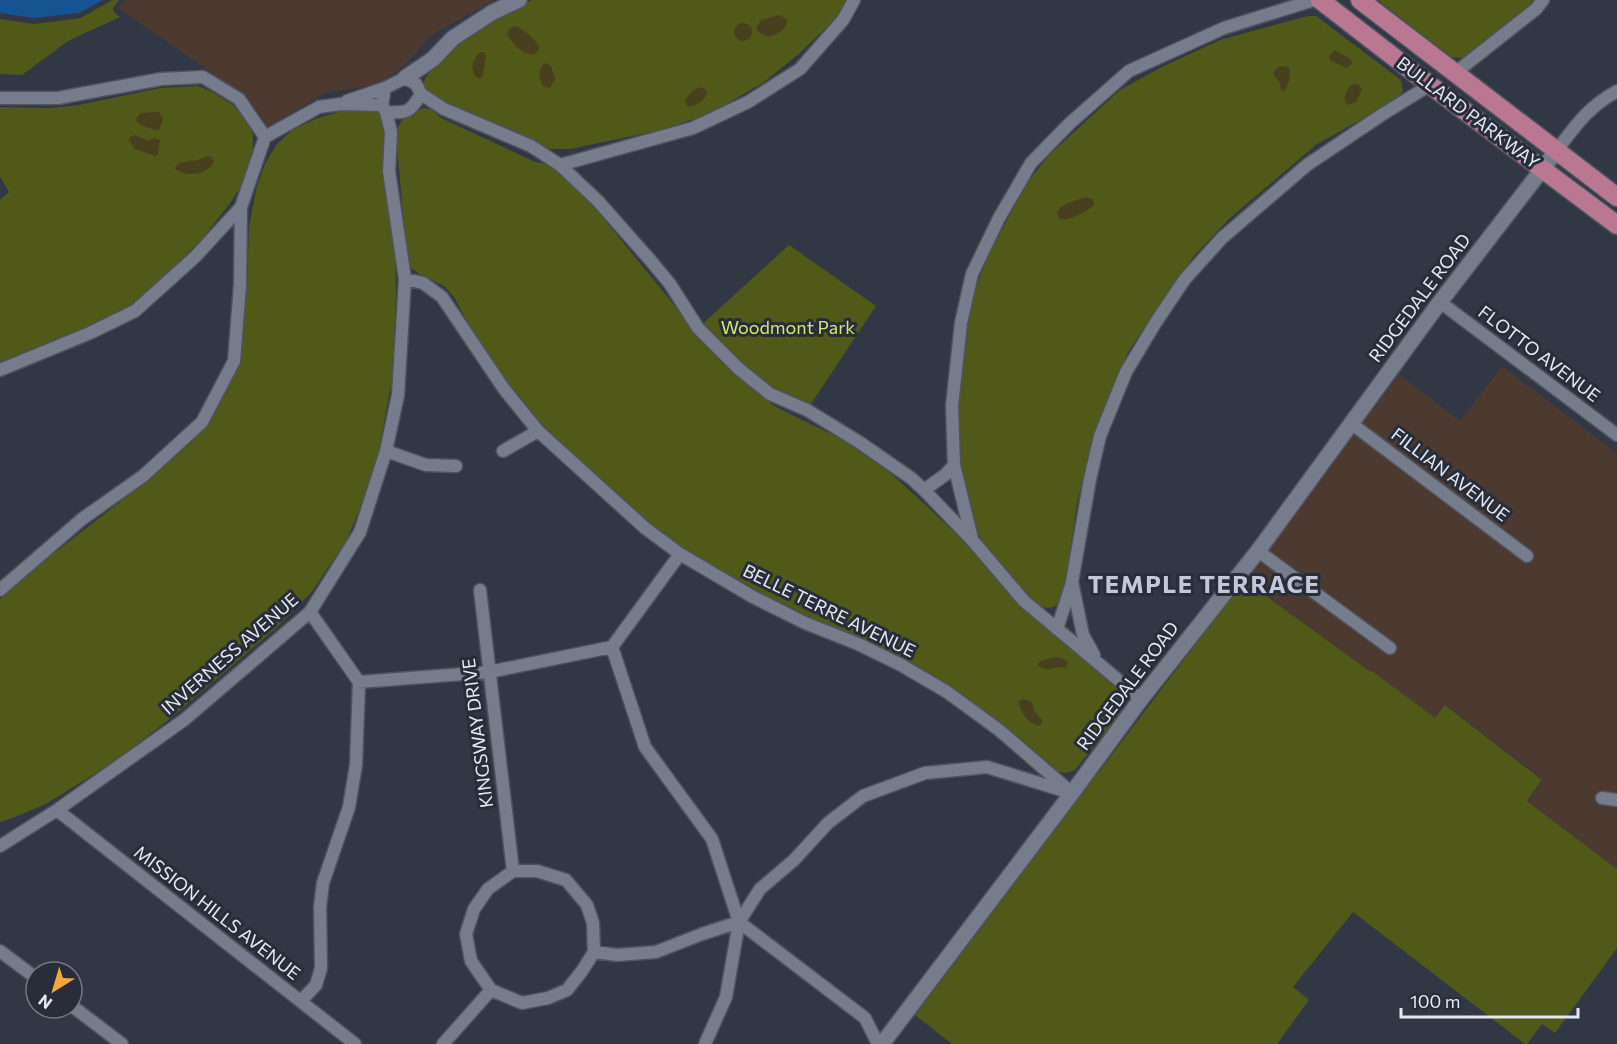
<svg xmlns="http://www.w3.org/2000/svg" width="1617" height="1044" viewBox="0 0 1617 1044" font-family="Commissioner,sans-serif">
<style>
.education{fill:#4c3a31}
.green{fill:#505918}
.sand{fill:#473f1e}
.water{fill:#165491}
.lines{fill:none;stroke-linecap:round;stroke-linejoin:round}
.minor-casing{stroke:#4f535e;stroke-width:15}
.tertiary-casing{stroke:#4f535e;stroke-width:18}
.primary-casing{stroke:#4f535e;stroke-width:21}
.minor{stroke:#767c8c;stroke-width:12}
.tertiary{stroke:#767c8c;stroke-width:15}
.primary{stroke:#b97792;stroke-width:18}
.labels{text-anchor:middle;stroke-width:6;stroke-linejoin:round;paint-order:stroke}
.street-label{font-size:18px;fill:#e5e8f1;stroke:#282d3a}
.park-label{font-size:18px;fill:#d4e76d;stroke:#282d3a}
.district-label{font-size:24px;font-weight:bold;letter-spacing:1.5px;fill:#c2c8da;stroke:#282d3a}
</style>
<rect width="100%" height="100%" fill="#323745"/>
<path class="education" d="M126,0H495L432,35L405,65L380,84L325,93L267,128L244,95L118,8Z
M1502,366L1617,453V869L1528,801L1543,780L1446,705L1435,718L1245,580L1399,374L1460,421Z"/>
<path class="green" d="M112,0H119L113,8L114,12L120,17L68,41L22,75L0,74V19L34,24L81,18Z
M532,0H846L835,19L800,53L764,82L710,114L656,131L570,149H550L438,99C416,86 423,79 437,64C465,31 494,18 532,0Z
M1378,0H1534L1519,16L1463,58L1450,57Z
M1308,16H1316L1401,80L1403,91L1399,96L1380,109L1317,144L1230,218L1194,256L1156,310L1128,352L1094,434L1077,503L1065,587L1058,605C1049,609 1045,609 1036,604L1002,573L986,550L968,512L959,466L957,414L968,310L980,276L992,248L1027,183L1049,155L1120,90L1162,67L1220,40Z
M198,86L212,92L233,105L244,117L253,134L252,168L231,202L202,239L155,286L132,305L107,319L0,362V200L9,192L0,177V107L51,108L79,105L160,88Z
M371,107L383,115L384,127L383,144L395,246L396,293L392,379L376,465L354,523L346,541L311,593L275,629L171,718L115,761L46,804L10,819L0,822V599L30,572L144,483L193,441L218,405L239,362L247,286L249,226L257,186L265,164L276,145L292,130L318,118L353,108Z
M423,108L433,110L441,118L535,162L548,164L570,181L591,203L719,360L774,406L841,439L887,470L929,508L971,549L1009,595L1122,693V712L1074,771L1066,773L1059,772L968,698L933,676L869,642L830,627L767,596L687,551L645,520L542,426L504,378L467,321L454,297L444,286L419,274L410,267L407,257L397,148L398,127L402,120Z
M789,245L876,306L807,410L770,394L698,328Z
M1244,580L1371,672L1372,671L1435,718L1445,705L1542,780L1527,801L1617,869V948L1555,1033L1542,1024L1527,1044H1525L1353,912L1293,987L1309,1000L1277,1044H952L915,1015Z"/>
<path class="sand" d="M780,15L787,20C786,32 778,33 768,37L759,32L756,28L761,20Z
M734 32a9 9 0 1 1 18 0a9 9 0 1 1-18 0Z
M515,26C525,30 535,39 540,48L534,55C522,54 513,44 507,35L509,29Z
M1335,50L1350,59L1352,62L1351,65L1346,68L1330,60L1329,56Z
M481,52H483L486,56L483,75L480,79L475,76C470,67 473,58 481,52Z
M546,63L551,66L555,79L550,88L543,86C539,78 537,67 546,63Z
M1281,66L1288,67C1292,73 1289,85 1284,91L1281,90L1279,81L1273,74L1276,69Z
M1353,84L1359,85L1362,89L1356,102L1349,105L1345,102C1344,95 1347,88 1353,84Z
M701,87L707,91C706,100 698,104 690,107L687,106L685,101C688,95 694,89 701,87Z
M159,112L163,119L159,130C153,130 139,125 136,121L137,117L141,113Z
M135,135L148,141L154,138L160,140L158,154L155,156L135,149L129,140L130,137Z
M208,156L211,157L214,161C207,176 187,177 175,169V167L179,163L198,160Z
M1085,197L1093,199L1094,205C1089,210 1065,224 1059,218C1058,217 1058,215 1057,213L1060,208L1066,204Z
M1054,657H1059L1067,661L1068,663L1066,668L1057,667L1048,670L1038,666L1039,662Z
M1023,699C1038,703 1030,705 1036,713C1038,716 1040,717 1042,720V723L1039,726C1029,724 1019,711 1019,701Z"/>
<path class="water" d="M0,0H103L79,13L35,18L0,13Z"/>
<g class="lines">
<defs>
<path id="minor" d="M1455,73L1536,9L1543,0
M421,94L444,109L531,146L560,165L598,201L651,261L670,284L698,328L739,369L770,394L807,410L859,442L911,478L924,490L973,541L1024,601L1141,699
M0,98H58L161,79L203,77L239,99L265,137
M347,101L385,88
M1557,150C1576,125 1588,107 1617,91
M560,165L693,128L748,102L800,69L843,20L854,0
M405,279L423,283L442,297L504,389L538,431L645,528L680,554L753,597L805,623L858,644L901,665L947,692L999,730L1072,793
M1440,302L1617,435
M0,370L90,333L135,311L195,257L241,207L265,137L319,107L341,104L382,105
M1352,424L1527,556
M386,451L426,465L456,466
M503,451L538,431
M924,490L945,475L954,465
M972,539L954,465L952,406L961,323L972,274L999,218L1031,163L1069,124L1129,71L1224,28L1314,0
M1258,551L1390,648
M680,554L612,647L645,747L712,839L739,922L726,997L705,1044
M0,590L82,519L143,476L202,422L234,361L240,285L241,207
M480,590L513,871
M310,612L359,682L489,672L612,647
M1057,629L1072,583
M1094,655L1083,635L1072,582L1090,479L1100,436L1126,372L1156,322L1185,279L1222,238L1307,165L1380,116L1430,85
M1602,798L1617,800
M57,810L355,1044
M0,846L57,810L184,720L310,612L360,532L386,451L398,395L405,279L389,171L391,132L386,112L382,105L385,88L405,78L416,84L421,94C410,113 407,113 386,112
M513,871H537L566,880L587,905L593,923L594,952L582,971L567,990L548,998L522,1003L491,990L471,961L466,934L474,909L488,889Z
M739,922L865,1018L878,1044
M0,951L36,978
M594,952L617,955L656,952L702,934L739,922L760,889L794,860L828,823L863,796L925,773L987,767L1068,792
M301,1001L316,985L321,968L320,907L323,883L349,807L356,765L359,682
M72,1006L122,1044
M443,1044L491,990"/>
<path id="tertiary" d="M405,78L433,59L453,38L493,12L519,0
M882,1044L1072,793L1141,699L1258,551L1440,302L1557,150"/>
<path id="primary" d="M1320,0L1430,85L1617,225
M1360,0L1617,197"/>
</defs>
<use href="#minor" class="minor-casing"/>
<use href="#tertiary" class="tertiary-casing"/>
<use href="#primary" class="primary-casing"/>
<use href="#minor" class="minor"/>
<use href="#tertiary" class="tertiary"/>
<use href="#primary" class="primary"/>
</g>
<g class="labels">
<g class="street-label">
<text transform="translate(1468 113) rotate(37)" y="6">BULLARD PARKWAY</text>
<text transform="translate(1420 298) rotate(-53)" y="6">RIDGEDALE ROAD</text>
<text transform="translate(1539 354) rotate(37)" y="6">FLOTTO AVENUE</text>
<text transform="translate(1450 475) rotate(37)" y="6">FILLIAN AVENUE</text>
<text transform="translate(829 611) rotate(26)" y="6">BELLE TERRE AVENUE</text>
<text transform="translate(230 654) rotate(-41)" y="6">INVERNESS AVENUE</text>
<text transform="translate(1128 686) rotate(-53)" y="6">RIDGEDALE ROAD</text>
<text transform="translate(478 733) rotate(-97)" y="6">KINGSWAY DRIVE</text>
<text transform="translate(217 913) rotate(38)" y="6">MISSION HILLS AVENUE</text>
</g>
<g class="park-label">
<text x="788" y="334">Woodmont Park</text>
</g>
<g class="district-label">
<text x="1204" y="593">TEMPLE TERRACE</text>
</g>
</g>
<g transform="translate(54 990) rotate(217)"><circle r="28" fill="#282d3a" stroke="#747883" stroke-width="1.5"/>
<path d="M0-4.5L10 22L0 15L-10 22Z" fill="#efa73e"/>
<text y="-9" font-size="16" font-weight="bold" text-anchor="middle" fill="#e5e8f1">N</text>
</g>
<path d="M1401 1008v9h177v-9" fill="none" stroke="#e5e8f1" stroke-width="3"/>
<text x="1410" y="1008" font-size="18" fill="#e5e8f1" stroke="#282d3a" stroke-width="4.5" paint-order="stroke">100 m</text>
</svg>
